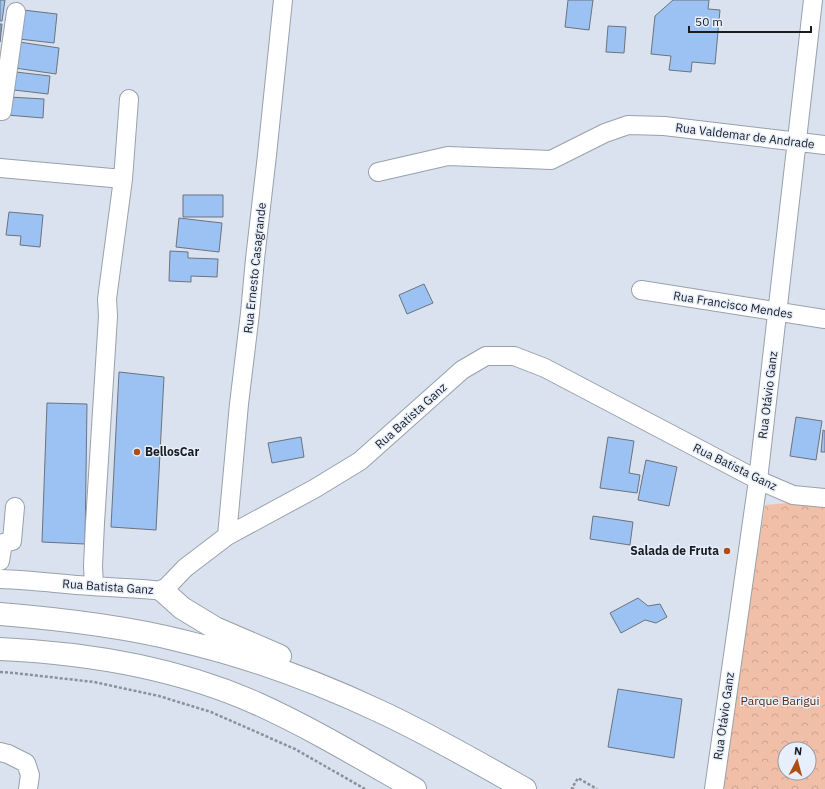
<svg xmlns="http://www.w3.org/2000/svg" width="825" height="789" viewBox="0 0 825 789" font-family="'IBM Plex Sans',sans-serif">
<style>
.park{fill:url(#park-crowns);fill-rule:evenodd}
.building{fill:#9bc2f2;stroke:#6b737e}
.lines{fill:none;stroke-linecap:round;stroke-linejoin:round}
.minor-casing{stroke:#98a1ab;stroke-width:20}
.highway-casing{stroke:#98a1ab;stroke-width:24}
.path{stroke:#8a919a;stroke-width:2.5;stroke-dasharray:3 2;stroke-linecap:butt}
.minor{stroke:#fff;stroke-width:18}
.highway{stroke:#fff;stroke-width:22}
.poi-dot{fill:#af4d13;stroke:#e6effb;stroke-width:1.5}
.labels{text-anchor:middle;stroke-width:3;stroke-linejoin:round;paint-order:stroke}
.street-label{font-size:12px;fill:#191c20;stroke:#e6effb}
.poi-label{font-size:12px;font-weight:bold;fill:#191c20;stroke:#e6effb;text-anchor:start}
.park-label{font-size:12px;fill:#5f290c;stroke:#e6effb}
</style>
<defs>
<pattern id="park-crowns" width="20" height="18" patternUnits="userSpaceOnUse"><rect width="20" height="18" fill="#f1bea8"/><path d="M2 6a3 3 0 1 1 6 0M12 15a3 3 0 1 1 6 0" fill="none" stroke="#cea390"/></pattern>
</defs>
<rect width="100%" height="100%" fill="#d9e2ee"/>
<path class="park" d="M825,500V789H720L765,505ZM785,749H809V773H785Z"/>
<path class="building" d="M0,0H5L2,21H0Z
M568,0H593L589,30L565,27Z
M673,0H709L708,9L720,10L715,64L692,62L691,72L669,70L671,56L651,54L655,16Z
M23,10L57,14L54,43L19,39Z
M0,24H2L0,42Z
M608,26L626,27L624,53L606,52Z
M19,42L59,48L56,74L15,68Z
M16,72L50,76L48,94L14,90Z
M9,97L44,99L43,118L7,115Z
M183,195H223V217H183Z
M9,212L43,215L40,247L20,245L21,236L6,235Z
M179,218L222,223L219,252L176,247Z
M170,251L188,252V258L218,259L217,277L191,276V282L169,281Z
M424,284L433,303L407,314L399,295Z
M119,372L164,377L156,530L111,527Z
M47,403L87,404L85,544L42,542Z
M796,417L822,421L816,460L790,456Z
M823,430L825,431V452H821Z
M301,437L304,457L272,463L268,443Z
M608,437L634,441L629,473L640,475L637,493L600,488Z
M646,460L677,467L669,506L638,500Z
M593,516L633,522L630,545L590,539Z
M638,598L648,606L660,604L667,617L656,623L645,620L621,633L610,613Z
M618,689L682,699L674,758L608,747Z"/>
<g class="lines">
<defs>
<path id="minor" d="M2,111L16,12
M0,168L123,179L107,299L108,316L95,523L93,566L94,586
M378,172L448,156L551,160L605,133L628,125L664,126L825,145
M123,179L129,99
M641,290L825,319
M227,536L239,404L250,313L255,259L267,155L283,0
M0,561L3,543L12,541L15,507
M0,579C31,580 61,584 92,586C116,588 139,588 163,591L185,568L227,536L314,489L360,461L462,370L486,356H514L545,368L758,480L793,495L825,498
M0,752L8,754L26,763L30,775L28,789
M714,789L758,480L813,0"/>
<path id="highway" d="M163,591L182,608L215,628L280,656
M0,614C61,619 123,626 182,641C250,657 315,681 379,711C429,734 477,762 525,789
M0,649C88,653 178,668 258,704C313,729 364,760 415,789"/>
</defs>
<use href="#minor" class="minor-casing"/>
<use href="#highway" class="highway-casing"/>
<path class="path" d="M0,672L14,673L94,682L159,696L211,712L295,749L365,789
M574,789L572,788L578,778L597,789"/>
<use href="#minor" class="minor"/>
<use href="#highway" class="highway"/>
</g>
<g class="poi-dot">
<circle cx="137" cy="452" r="4"/>
<circle cx="727" cy="551" r="4"/>
</g>
<g class="labels">
<g class="street-label">
<text transform="translate(745 136) rotate(7)" y="4">Rua Valdemar de Andrade</text>
<text transform="translate(255 268) rotate(-84)" y="4">Rua Ernesto Casagrande</text>
<text transform="translate(733 305) rotate(9)" y="4">Rua Francisco Mendes</text>
<text transform="translate(768 395) rotate(-83)" y="4">Rua Otávio Ganz</text>
<text transform="translate(411 416) rotate(-42)" y="4">Rua Batista Ganz</text>
<text transform="translate(735 467) rotate(26)" y="4">Rua Batista Ganz</text>
<text transform="translate(108 587) rotate(4)" y="4">Rua Batista Ganz</text>
<text transform="translate(724 716) rotate(-82)" y="4">Rua Otávio Ganz</text>
</g>
<g class="poi-label">
<text x="145" y="456">BellosCar</text>
<text x="719" y="555" text-anchor="end">Salada de Fruta</text>
</g>
<g class="park-label">
<text x="780" y="705">Parque Barigui</text>
</g>
</g>
<g transform="translate(797 761) rotate(6)"><circle r="19" fill="#e6effb" stroke="#949ba3"/>
<path d="M0-3L7 15L0 10L-7 15Z" fill="#af4d13"/>
<text y="-6" font-size="11" font-weight="bold" text-anchor="middle" fill="#191c20">N</text>
</g>
<path d="M689 26v6h122v-6" fill="none" stroke="#191c20" stroke-width="2"/>
<text x="695" y="26" font-size="12" fill="#191c20" stroke="#e6effb" stroke-width="3" paint-order="stroke">50 m</text>
</svg>
